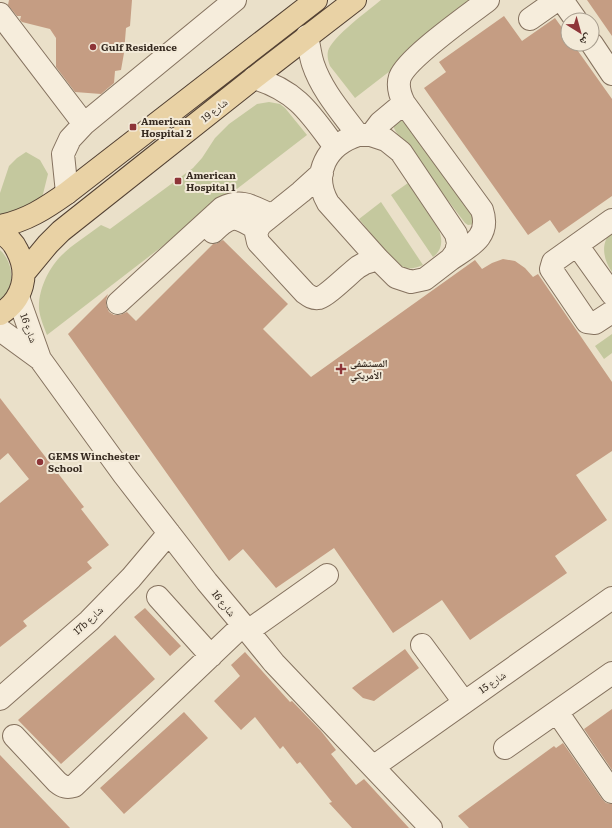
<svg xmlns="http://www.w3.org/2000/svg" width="612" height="828" viewBox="0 0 612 828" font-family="Literata,'Noto Naskh Arabic',serif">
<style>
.green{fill:#c4c89e}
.building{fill:#c59d83}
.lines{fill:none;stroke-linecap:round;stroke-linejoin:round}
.minor-casing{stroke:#85725f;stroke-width:24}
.major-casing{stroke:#534133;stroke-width:24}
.minor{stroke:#f6eddc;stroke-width:22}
.major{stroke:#e9d2a5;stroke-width:22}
.poi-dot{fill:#8e3538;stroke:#f3ead8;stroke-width:1.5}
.labels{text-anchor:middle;stroke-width:4;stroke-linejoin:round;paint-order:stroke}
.poi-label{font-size:10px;font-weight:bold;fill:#372b21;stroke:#f3ead8;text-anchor:start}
.street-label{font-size:10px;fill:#372b21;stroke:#f3ead8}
</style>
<rect width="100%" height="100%" fill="#eae0c9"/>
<path class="green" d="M381,0H482L355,98L330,66C328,61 327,56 328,51C332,37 369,10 381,0Z
M269,102L280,104L285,108L307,135L47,335C44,327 40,318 39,309C38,291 48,270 59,258C71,245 87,236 101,225L110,229L193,168L202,158L215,138L229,124L257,104Z
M400,119H404L476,213L475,224L468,225L465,223L396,132L394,128V124Z
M26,152L40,160L48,174L42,198L17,212L0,216V193L9,166L17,158Z
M408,183L439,230C443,241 442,250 433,257L391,195Z
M381,202L423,265C413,269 407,270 397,265L359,219Z
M612,231V272C603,259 600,243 612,231Z
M0,250C14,263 16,287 0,300Z
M612,334V353L604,359L595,346Z"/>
<path class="building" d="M9,0H132L130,26L126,28L124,53L121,70L115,71L114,83L101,94L75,92L56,67V38L50,29L22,22L20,20L21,16H17L8,5Z
M587,0H612V36Z
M504,16L522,41L555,18L568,36V44H573L612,99V196L559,233L550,220L528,235L424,88L446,72L439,62Z
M223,240L288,304L263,329L311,377L475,260L482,269L492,263L503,259L515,261L525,268L533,277L538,274L612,382V451L576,475L607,520L555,556L567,573L470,640L442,600L393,633L334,548L276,588L243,549L229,561L68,334L108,294L106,300V305L109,312L114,315H120L127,312L136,321L213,244H216Z
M0,398L84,507L81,509L109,545L87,562L92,568L23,621L27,626L0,647V503L29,479L8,453L0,460Z
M145,608L181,646L170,656L134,617Z
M115,635L155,679L61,764L18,720Z
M405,649L419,668L382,695L374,701L363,698L352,688Z
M245,652L290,702L292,701L321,731L336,750L331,754L356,785L364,779L409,828H352L329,803L332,802L300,762L297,764L283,746L280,749L255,717L241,730L214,701L240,676L231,665Z
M612,709V770L584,729Z
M184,712L208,738L124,814L100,788Z
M563,743L602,799L606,803L612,804V828H469L458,816L554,746L556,748Z
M0,755L70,828H0Z"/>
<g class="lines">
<defs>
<path id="minor" d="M562,0L576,20
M0,14L84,124
M530,19L557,0
M307,36C309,45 310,55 313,64C322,91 342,113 358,135
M592,44L612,74
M254,78C297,91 310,113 335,147
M358,135H371L386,140L401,152L456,234L458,243L456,252L451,259L425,279L411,282L396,277L378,259L328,203C311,173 327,145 358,135Z
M371,135L380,123L404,103
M322,173L301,192L260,225L256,233L258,242L305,293C309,296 313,299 319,298C327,296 350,273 358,267L365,263L378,259
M67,193L63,154L70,139L84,124L235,0
M612,220L553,262L551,269L587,322L595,323L612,312
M213,232C232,214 235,216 257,229
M577,245L612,294
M451,259C470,246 491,237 482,210L404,103C400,95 397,86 400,77C408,57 469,15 488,0
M18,297L40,359
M118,303L222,208C242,198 253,207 271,215
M0,330L40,359L124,475L207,582L248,631L274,663L431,828
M158,597L211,656
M248,631L327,575
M422,645L464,702
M0,699L89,621L131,578L169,533
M557,712L612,792
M14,736L57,782C63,787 67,788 74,786L243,625
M505,748L612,673
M373,767L612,598"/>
<path id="major" d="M0,226C26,221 46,208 67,193L316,0
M0,233C7,236 14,243 17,250C30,274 23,300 0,314
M24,273L48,244L61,231L254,78L355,0"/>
</defs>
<use href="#minor" class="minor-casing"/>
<use href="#major" class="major-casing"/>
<use href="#minor" class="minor"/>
<use href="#major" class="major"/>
</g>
<g class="poi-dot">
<circle cx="93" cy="47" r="4"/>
<rect x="129" y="123" width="8" height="8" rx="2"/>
<rect x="174" y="177" width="8" height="8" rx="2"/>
<path d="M339 363h4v4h4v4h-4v4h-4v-4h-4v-4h4z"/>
<circle cx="40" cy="462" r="4"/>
</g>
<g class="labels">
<g class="poi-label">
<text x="101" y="51">Gulf Residence</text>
<text x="141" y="125">American<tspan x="141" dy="12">Hospital 2</tspan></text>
<text x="186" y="179">American<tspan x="186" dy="12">Hospital 1</tspan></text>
<text x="350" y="367">المستشفى<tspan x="350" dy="12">الأمريكي</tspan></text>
<text x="48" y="460">GEMS Winchester<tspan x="48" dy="12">School</tspan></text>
</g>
<g class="street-label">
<text transform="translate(214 110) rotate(-39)" y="4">شارع 19</text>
<text transform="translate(29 328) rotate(70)" y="4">شارع 16</text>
<text transform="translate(224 603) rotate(51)" y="4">شارع 16</text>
<text transform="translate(88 620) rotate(-43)" y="4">17b شارع</text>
<text transform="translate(492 682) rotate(-35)" y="4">شارع 15</text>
</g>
</g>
<g transform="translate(580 32) rotate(143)"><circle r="19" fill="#f3ead8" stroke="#a89e8f"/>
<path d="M0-3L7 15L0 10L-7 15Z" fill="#8e3538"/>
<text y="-6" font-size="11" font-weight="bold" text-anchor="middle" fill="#372b21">ش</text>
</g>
</svg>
